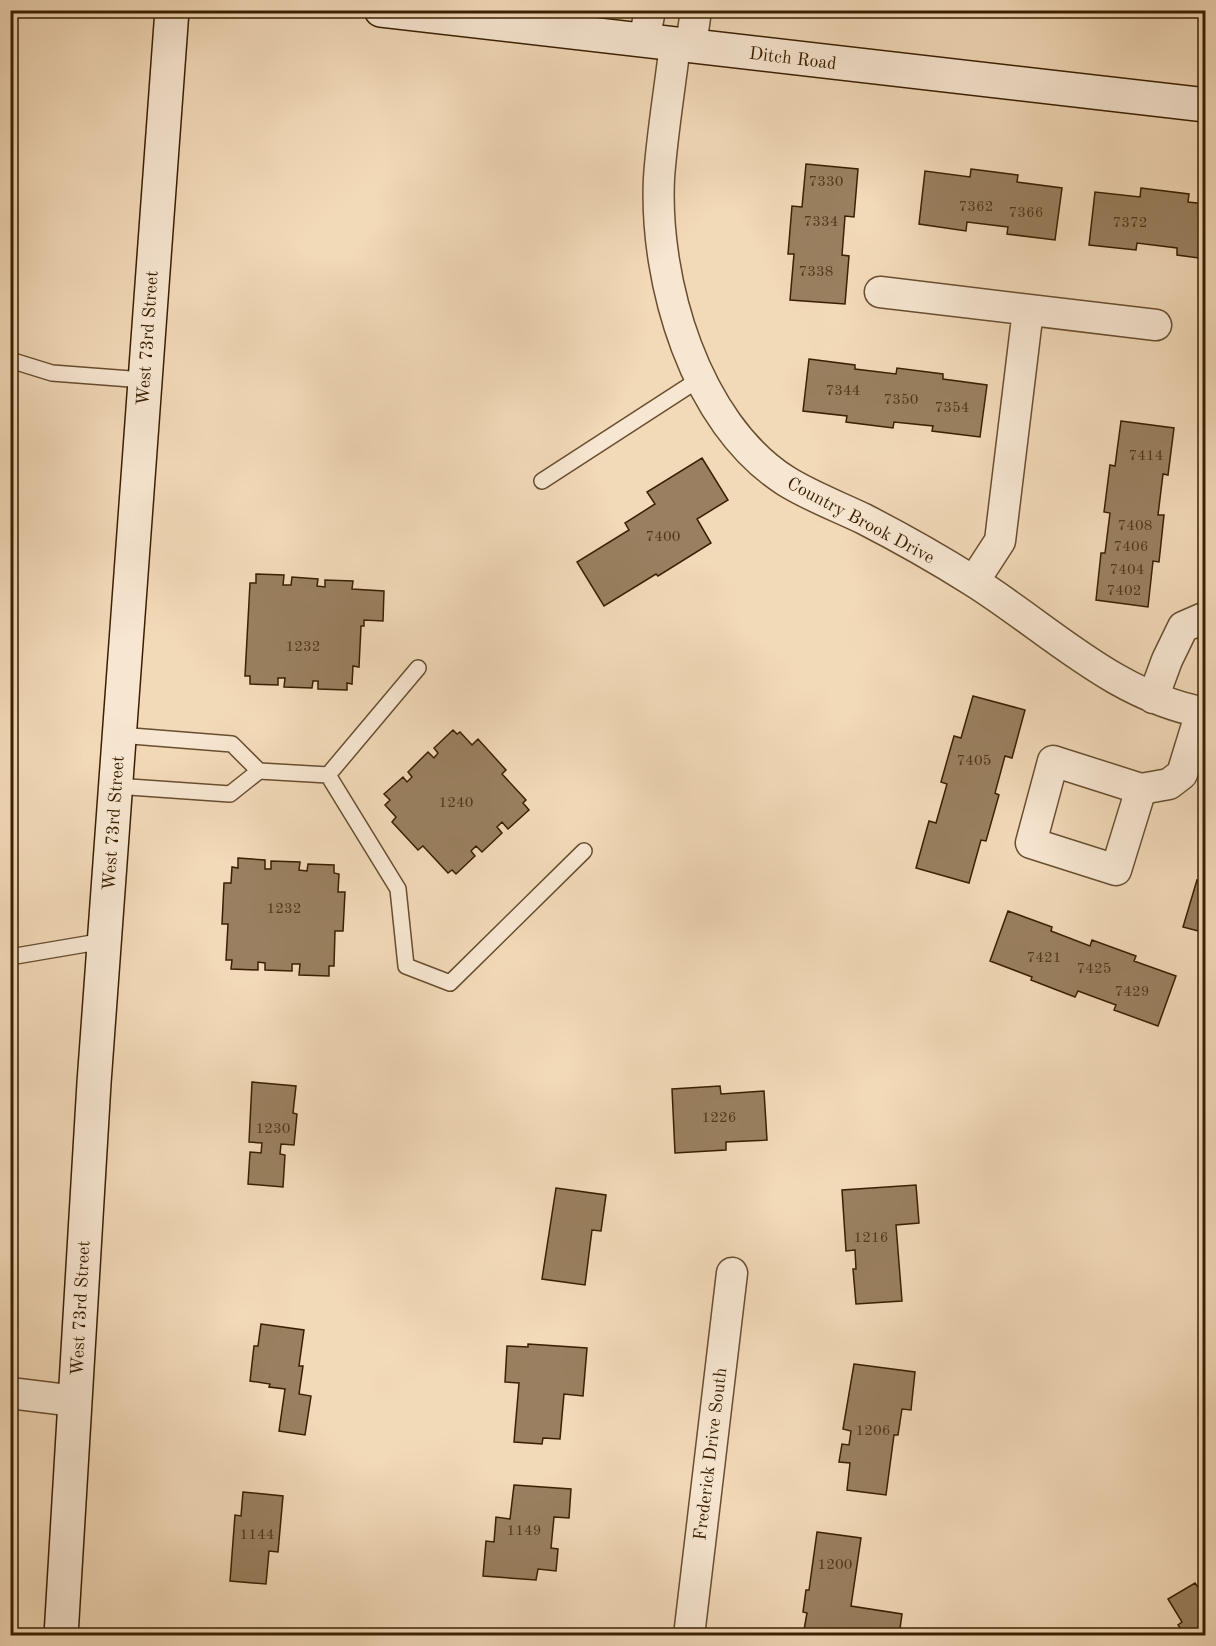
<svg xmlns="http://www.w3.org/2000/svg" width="1216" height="1646" viewBox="0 0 1216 1646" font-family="'Old Standard TT',serif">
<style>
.building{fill:#9a8060;stroke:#3a2001;stroke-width:1.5}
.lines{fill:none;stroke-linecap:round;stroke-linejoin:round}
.service-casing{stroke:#684e2f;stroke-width:18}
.minor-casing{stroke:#684e2f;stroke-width:33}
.secondary-casing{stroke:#3a2001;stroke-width:36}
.service{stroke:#f7e6d1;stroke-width:15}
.minor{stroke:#f7e6d1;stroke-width:30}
.secondary{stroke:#f7e6d1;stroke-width:33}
.labels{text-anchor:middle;stroke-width:5;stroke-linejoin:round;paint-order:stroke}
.number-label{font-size:15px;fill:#523819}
.street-label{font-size:18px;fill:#3a2001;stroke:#f7e6d1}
</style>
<rect width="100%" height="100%" fill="#f2d9b8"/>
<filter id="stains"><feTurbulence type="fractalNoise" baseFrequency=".00333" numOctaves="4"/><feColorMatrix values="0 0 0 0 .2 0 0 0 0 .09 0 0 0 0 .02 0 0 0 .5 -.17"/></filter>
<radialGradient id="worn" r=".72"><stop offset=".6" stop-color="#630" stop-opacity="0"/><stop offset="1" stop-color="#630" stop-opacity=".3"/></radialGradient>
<path class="building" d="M806,164L858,169L854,217L845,216L842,255L849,256L845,304L790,300L794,254H788L792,206L802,207Z
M971,169L1018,175L1017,182L1062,188L1055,240L1007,234L1008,227L967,222L966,231L919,224L925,171L970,177Z
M1141,188L1189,194L1188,202L1206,204V259L1177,255V248L1137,243L1136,250L1089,245L1095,192L1140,197Z
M809,359L855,365V369L896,374L897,368L943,374V379L987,385L980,437L932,431L933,426L894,422L893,428L846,422L847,416L803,411Z
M1121,421L1174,428L1168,475L1163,474L1158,515H1164L1159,562L1153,561L1148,607L1096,600L1101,553H1105L1110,513L1104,512L1110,465L1115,466Z
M702,458L728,500L697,519L711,543L658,576L656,574L604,606L577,562L629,530L625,523L655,504L647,492Z
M256,574L284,575L283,585H291L292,577L318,579L317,586L325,587V580L353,581L352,589L384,591L383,621L364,620V626H361L359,667L353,666L352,684L347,683V690L318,689V681H313L312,688L284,687L285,678H278V685L250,684V676H245L250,583H256Z
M973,696L1025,710L1012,758L1005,756L995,793L999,795L986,841L981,840L969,883L916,868L929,821L936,823L947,784L941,782L954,736L961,738Z
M453,730L457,734L460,732L472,745L478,739L506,770L502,774L526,800L523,803L529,810L508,829L502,822L497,827L502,833L482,852L476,846L471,851L475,856L456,874L452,870L448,873L423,846L418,850L392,822L396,817L385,805L390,800L384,794L403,777L407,782L412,777L408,772L428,752L434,758L438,753L434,748Z
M238,858L265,860V869H271V861L300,862L299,870L307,871L308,864L334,865V873L339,874L338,892H345L343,931H335L334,966H329V976L299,975L300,964H292V971L265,970V963L258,962V970L231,969L232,960H226L228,924H222L224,883H231L232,867L238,868Z
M1206,866V933L1183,927L1197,880L1201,881Z
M1008,911L1052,927L1051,931L1090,946L1092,940L1136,956L1134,961L1176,976L1158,1026L1114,1010L1116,1005L1078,991L1075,997L1031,980L1032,977L990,961Z
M252,1082L296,1086L293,1113L297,1114L294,1145L281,1144L280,1154L285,1155L283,1187L248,1184L250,1152L261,1153L262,1143L249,1142Z
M720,1086L721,1094L764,1091L767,1140L726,1142V1150L675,1153L672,1089Z
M916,1185L919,1223L896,1225L902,1301L856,1304L853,1269H856L855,1250L846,1251L842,1190Z
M556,1188L606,1195L601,1231L592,1230L585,1285L542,1279Z
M261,1324L304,1330L299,1366H303L299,1394L311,1396L305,1435L279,1431L285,1389L269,1387L270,1384L250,1381L254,1346H258Z
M528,1344L587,1348L583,1396L564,1394L560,1439L543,1438L542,1444L514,1442L519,1383L505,1382L507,1346L528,1347Z
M854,1364L915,1372L911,1410L902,1409L898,1435H894L886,1495L847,1490L850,1463L839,1462L842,1444L849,1445L851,1431L843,1429Z
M514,1485L571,1489L569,1518L554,1517L551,1548L558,1549L556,1571L538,1569L536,1580L483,1576L486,1541L494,1542L496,1517L510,1519Z
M243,1492L283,1496L278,1552L269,1551L266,1584L230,1581L235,1515L241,1516Z
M817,1532L861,1538L851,1606L902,1614L899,1636H840L804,1630L807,1613L803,1612L806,1590H809Z
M1195,1583L1206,1599V1636H1185L1178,1625L1182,1622L1168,1599Z"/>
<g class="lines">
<defs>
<path id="service" d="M10,360L52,373L144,380
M542,481L701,378
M259,771L328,775L418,668
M328,775L398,889L406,966L450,983L584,851
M115,786L230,794L259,771L232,744L119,735
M10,957L104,941"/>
<path id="minor" d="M644,41L650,10
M675,44C670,88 662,134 659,178C654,281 695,423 786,481C810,496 839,507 864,519C901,538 938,559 973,581C1048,628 1115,697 1206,713
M691,46L696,10
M880,292L1156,325
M974,581L1000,541L1028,310
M1153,698L1167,660L1183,627L1206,617
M1053,761L1141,789L1116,870L1031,843Z
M1141,789L1169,784L1182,774L1201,712
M10,1393L75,1401
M689,1636L732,1273"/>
<path id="secondary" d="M381,10L1206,105
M61,1636L94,1083L172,10"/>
</defs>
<use href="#service" class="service-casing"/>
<use href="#minor" class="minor-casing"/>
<use href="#secondary" class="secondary-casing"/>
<use href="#service" class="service"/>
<use href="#minor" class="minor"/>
<use href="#secondary" class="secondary"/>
</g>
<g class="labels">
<g class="number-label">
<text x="826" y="186">7330</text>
<text x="976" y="211">7362</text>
<text x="1026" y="217">7366</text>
<text x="821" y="226">7334</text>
<text x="1130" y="227">7372</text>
<text x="816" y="276">7338</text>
<text x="843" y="395">7344</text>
<text x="901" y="404">7350</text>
<text x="952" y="412">7354</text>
<text x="1146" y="460">7414</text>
<text x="1135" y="530">7408</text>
<text x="663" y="541">7400</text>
<text x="1131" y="551">7406</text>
<text x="1127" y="574">7404</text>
<text x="1124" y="595">7402</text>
<text x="303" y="651">1232</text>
<text x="974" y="765">7405</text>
<text x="456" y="807">1240</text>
<text x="284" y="913">1232</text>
<text x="1044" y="962">7421</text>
<text x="1094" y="973">7425</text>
<text x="1132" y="996">7429</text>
<text x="719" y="1122">1226</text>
<text x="273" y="1133">1230</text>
<text x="871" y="1242">1216</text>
<text x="873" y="1435">1206</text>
<text x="524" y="1535">1149</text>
<text x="257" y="1539">1144</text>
<text x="835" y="1569">1200</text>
</g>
<g class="street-label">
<text transform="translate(793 58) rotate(7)" y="6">Ditch Road</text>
<text transform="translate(147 338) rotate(-86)" y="6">West 73rd Street</text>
<text transform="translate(861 520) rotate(28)" y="6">Country Brook Drive</text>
<text transform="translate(113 823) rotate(-86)" y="6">West 73rd Street</text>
<text transform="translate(80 1308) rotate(-87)" y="6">West 73rd Street</text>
<text transform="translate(710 1454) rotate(-83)" y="6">Frederick Drive South</text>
</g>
</g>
<rect width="1216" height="1646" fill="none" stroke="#f2d9b8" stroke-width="36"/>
<rect x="12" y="12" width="1192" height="1622" fill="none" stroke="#3a2001" stroke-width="3"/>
<rect x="18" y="18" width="1180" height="1610" fill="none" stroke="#3a2001" stroke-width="1.5"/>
<rect width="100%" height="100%" filter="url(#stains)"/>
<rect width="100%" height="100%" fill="url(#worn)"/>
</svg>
